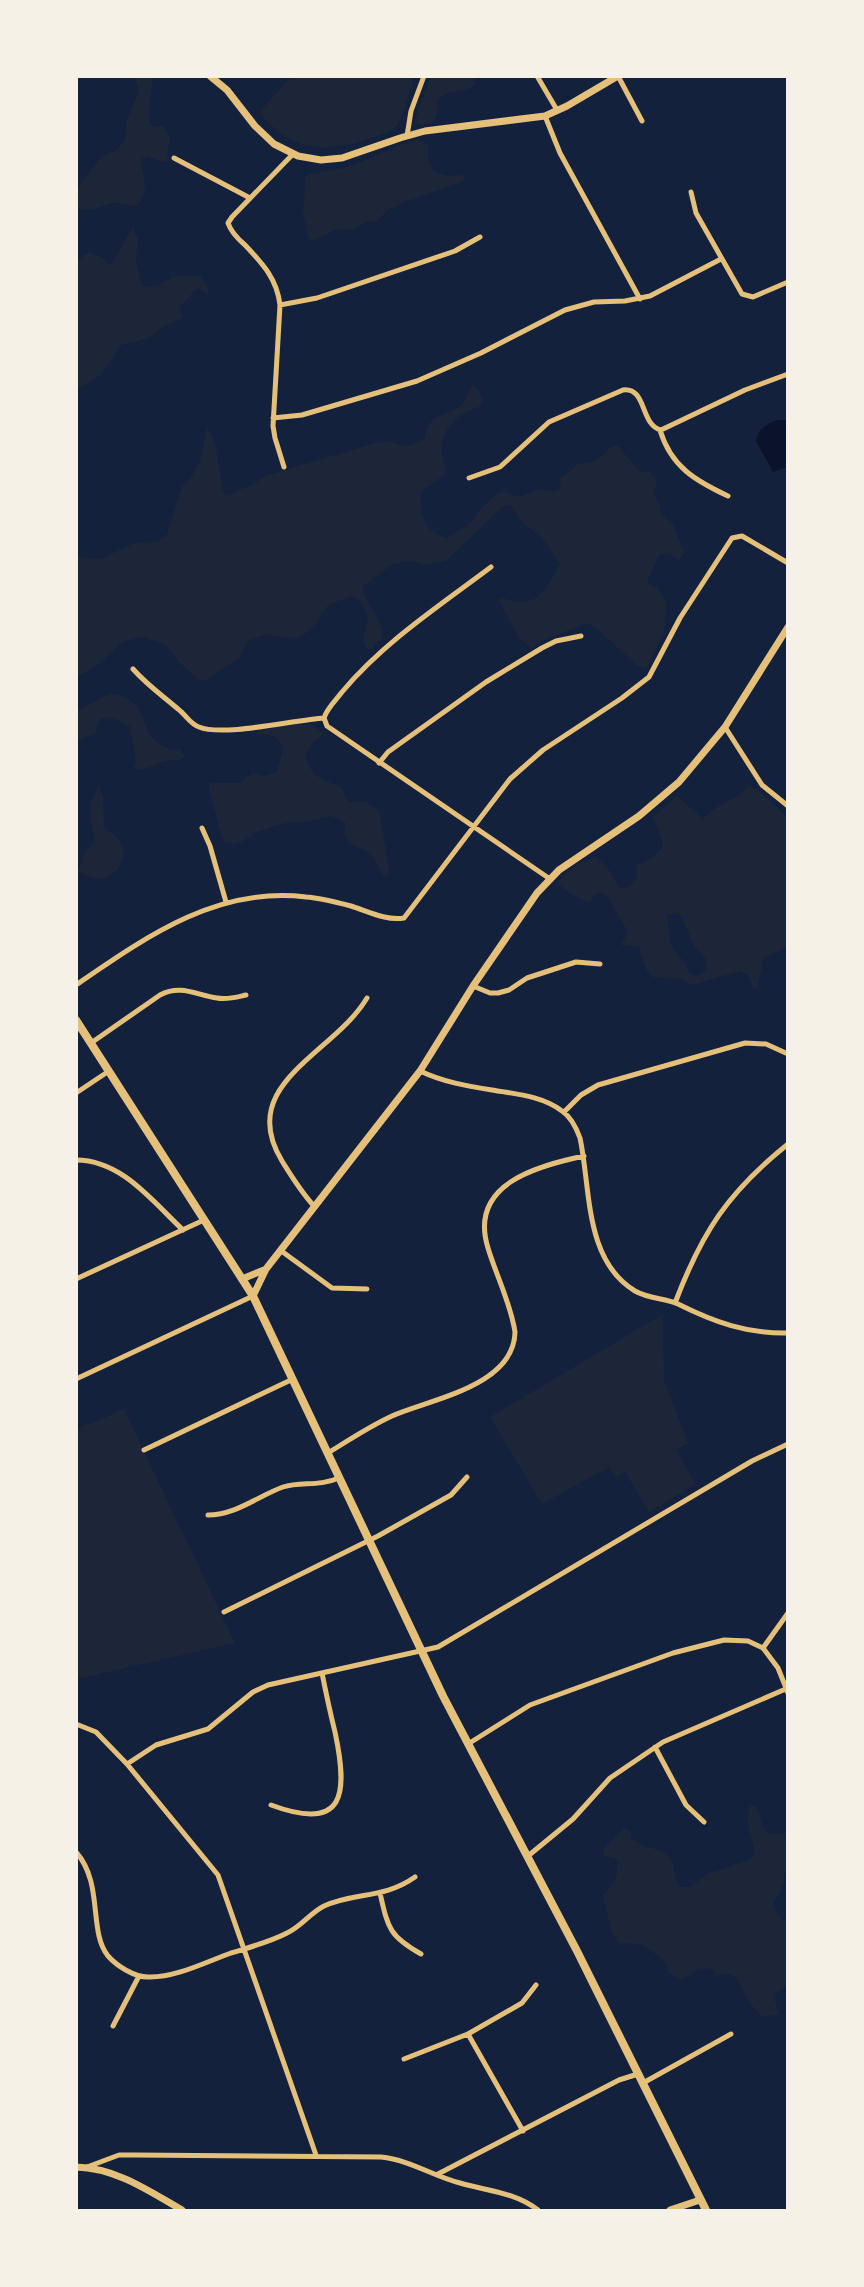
<svg xmlns="http://www.w3.org/2000/svg" width="864" height="2287" viewBox="0 0 864 2287" font-family="'PT Serif',serif">
<style>
.green{fill:#1d2539;fill-rule:evenodd}
.water{fill:#0b132b}
.lines{fill:none;stroke-linecap:round;stroke-linejoin:round}
.minor{stroke:#e5c07b;stroke-width:5}
.tertiary{stroke:#e5c07b;stroke-width:7}
.secondary{stroke:#e5c07b;stroke-width:8}
</style>
<rect width="100%" height="100%" fill="#14213d"/>
<path class="green" d="M431,76L474,77L476,84C466,93 450,90 439,98C434,114 443,125 417,124L415,119Z
M135,77H153C153,95 144,110 152,126H164L170,136L167,161L161,162L148,156L140,160C144,175 150,195 136,206C129,206 122,203 115,203C101,204 90,215 77,207V189L101,157L116,150L125,141L126,123L139,91Z
M411,77L413,82C408,95 405,114 397,125C390,133 376,136 367,139C321,155 290,150 259,112L291,77Z
M415,141H423L428,145V160L434,172L448,176L463,175L466,180L397,205L387,210L377,222L369,221L353,229L334,230L315,240L309,239L303,213L306,176C319,170 335,171 348,167C371,159 391,146 415,141Z
M133,226L138,239L136,260L142,286C150,288 168,284 172,276C194,278 202,267 209,294H206L201,289L194,290L189,298L179,307L182,318L161,328L147,339L121,345L101,375L77,390V260L89,252L103,258L109,264H112Z
M473,385C480,392 484,396 481,406C459,413 442,427 442,451C442,459 446,466 445,475L424,488L421,493C419,514 425,532 447,538L470,524L482,507L498,493L504,492L520,497L539,489L555,492L560,489L561,477L569,473L576,465L598,460L612,446H618L640,472H649L655,477L657,484L653,492L660,504V512L672,523L685,553L679,560L668,554H660L647,582L650,586L658,587L667,603L664,633L646,668L639,667L596,628L588,623L546,639L531,648L518,637L499,600L503,598C537,611 546,590 560,564L543,539L523,523L511,506H505L499,510L446,561L425,565L411,561L393,564L363,586C363,604 388,623 381,640L376,643L373,649H367L363,640L368,619L364,607L356,597L351,596L328,605L315,625L301,637L291,638L266,635L251,639L245,645L240,657L204,681L198,679L180,663L166,645L142,636L122,643L99,664L77,677V555L85,558H103L132,544L160,540L167,535L182,487L190,479L200,461L207,428L215,442L223,491L226,495L252,485L265,476L379,442C399,439 402,454 425,438C428,412 446,418 461,405C468,399 467,390 473,385Z
M111,693C154,700 134,734 167,748C171,750 176,749 181,749L185,757C177,762 170,759 162,762C152,766 146,770 134,769L136,762L130,727C123,723 108,713 100,720C97,723 97,730 95,734L77,741V711Z
M305,724L313,725L324,734L313,742L306,753C308,778 324,779 342,788L348,802H367L379,810L389,869L388,876L383,875C379,869 377,862 372,857C359,842 340,849 346,823L331,816L306,822H290L258,831L243,841L233,844L225,843L222,838L209,789L211,783H240L253,772L264,776L276,773L284,747L274,736L257,734V732L268,728Z
M750,784L754,789H757L787,817V948L764,957L757,989L753,988L749,976L740,971L691,985L683,980L653,977L646,969L639,948L621,945L628,932L607,895L603,893L595,894L590,902C579,901 568,891 559,885V880L579,863L596,857L609,870L620,888L629,887L637,877V865L652,858L662,848V840L653,817L677,796L702,818L698,824L712,810L741,794ZM673,914L681,915L694,947L705,957L707,970L697,976L688,972L686,965L670,943L667,915Z
M99,787L103,796L104,827C109,833 117,835 121,843C129,857 116,878 100,878C92,879 84,874 77,871L82,863L84,853L94,842C93,819 84,809 99,787Z
M663,1314L664,1380L688,1443L676,1450L696,1484L649,1512L625,1472L616,1477L609,1467L542,1504L490,1417Z
M124,1409L235,1643L77,1679L76,1430Z
M754,1805C763,1812 758,1832 772,1834C777,1834 783,1833 788,1833C788,1858 789,1881 774,1902L776,1911L782,1920H787V1986L773,1994L779,2014L762,2017L747,2000L738,1978L728,1974L716,1975L712,1968L696,1971L682,1980L669,1973L664,1960L643,1945L618,1942L611,1930L603,1895C613,1884 620,1875 617,1859L604,1856L603,1849L624,1828L630,1830L632,1840C643,1849 658,1846 668,1856C677,1864 672,1879 681,1887H690L706,1875L751,1859L755,1853L748,1823L749,1807Z"/>
<path class="water" d="M779,420H787V467L773,472L756,441C758,428 768,423 779,420Z"/>
<g class="lines">
<path class="minor" d="M537,76L557,110
M618,76L642,121
M76,77L77,76
M545,116L560,153L640,299
M407,136L411,111L424,76
M174,158L250,198
M691,192L696,213L742,294L753,297L788,282
M280,305L317,298L455,251L480,237
M273,418L302,415L417,381L481,353L565,310L594,302L625,301L650,296L721,259
M660,430C671,467 696,481 728,496
M284,467L275,438L273,426L280,305C277,279 263,264 245,245C238,239 231,232 228,223L232,217L293,154
M469,478L500,467L549,422L623,390C647,387 640,425 661,430L745,390L788,374
M133,669C147,685 163,696 178,709C186,715 190,724 199,727C223,737 294,720 324,718
M324,718L327,726L550,879
M324,718C327,708 336,700 342,692C384,642 439,606 491,567
M725,727L762,785L788,806
M379,763L388,752L486,682L542,648L556,641L581,636
M202,828L210,846L226,902
M76,985C146,937 217,886 306,897C321,898 336,902 351,906C367,911 386,921 404,918L510,779L543,750L622,698L649,677L680,618L732,538L742,536L788,563
M473,986L490,993H498L509,990L527,978L576,962L600,964
M91,1043L160,995C181,984 196,995 217,998C227,1000 237,997 246,995
M420,1071C443,1082 467,1086 492,1090C516,1094 542,1096 562,1111C571,1117 576,1127 580,1138C591,1189 584,1260 635,1291C649,1299 665,1298 678,1304C714,1322 747,1334 788,1333
M76,1093L109,1071
M564,1112L581,1095L598,1085L745,1043L766,1044L788,1054
M76,1160C122,1160 153,1202 183,1230
M314,1206C301,1192 292,1177 282,1161C235,1084 334,1054 367,998
M280,1250L332,1288L367,1289
M76,1279L204,1220
M675,1303C702,1232 728,1192 788,1144
M76,1379L253,1296
M144,1450L293,1379
M328,1453C349,1440 370,1426 392,1416C431,1399 514,1386 515,1332C511,1304 496,1275 488,1248C468,1184 537,1166 584,1156
M208,1515C236,1515 258,1496 283,1487C301,1481 318,1487 339,1478
M224,1612L378,1536L451,1495L467,1477
M763,1648L788,1613
M76,1724L96,1732L127,1764L218,1875L316,2155
M468,1744L530,1705L673,1653L724,1640L748,1641L763,1648L778,1668L788,1693
M655,1747L686,1805L704,1822
M127,1764L156,1745L208,1729L253,1692L268,1685L438,1647L752,1461L788,1444
M271,1805C346,1833 348,1793 335,1732C330,1712 326,1693 322,1673
M76,1852C104,1884 88,1931 108,1956C117,1966 134,1977 148,1977C175,1978 206,1962 231,1953C250,1947 270,1942 287,1933C301,1927 310,1913 324,1906C355,1892 384,1899 415,1877
M528,1856L573,1819L610,1778L663,1742L788,1688
M380,1893C388,1928 389,1936 421,1954
M113,2026L139,1976
M404,2059L468,2034
M643,2083L731,2034
M523,2131L468,2034L522,2003L536,1985
M87,2167L119,2155H135L381,2157C410,2160 433,2176 460,2183C487,2191 515,2192 538,2210
M438,2174L619,2080L638,2074"/>
<path class="tertiary" d="M210,76L227,90L255,126L274,144L298,156L321,160L342,158L400,138L425,131L545,116L567,106L618,76
M242,1279L264,1270
M253,1296L266,1269L420,1071L473,986L537,893L559,870L639,816L679,782L725,727L788,627
M76,2167C116,2168 149,2191 182,2210
M670,2210L700,2200"/>
<path class="secondary" d="M76,1020L253,1296L443,1696L577,1951L706,2210"/>
</g>
<rect width="864" height="2287" fill="none" stroke="#f6f1e7" stroke-width="156"/>
</svg>
